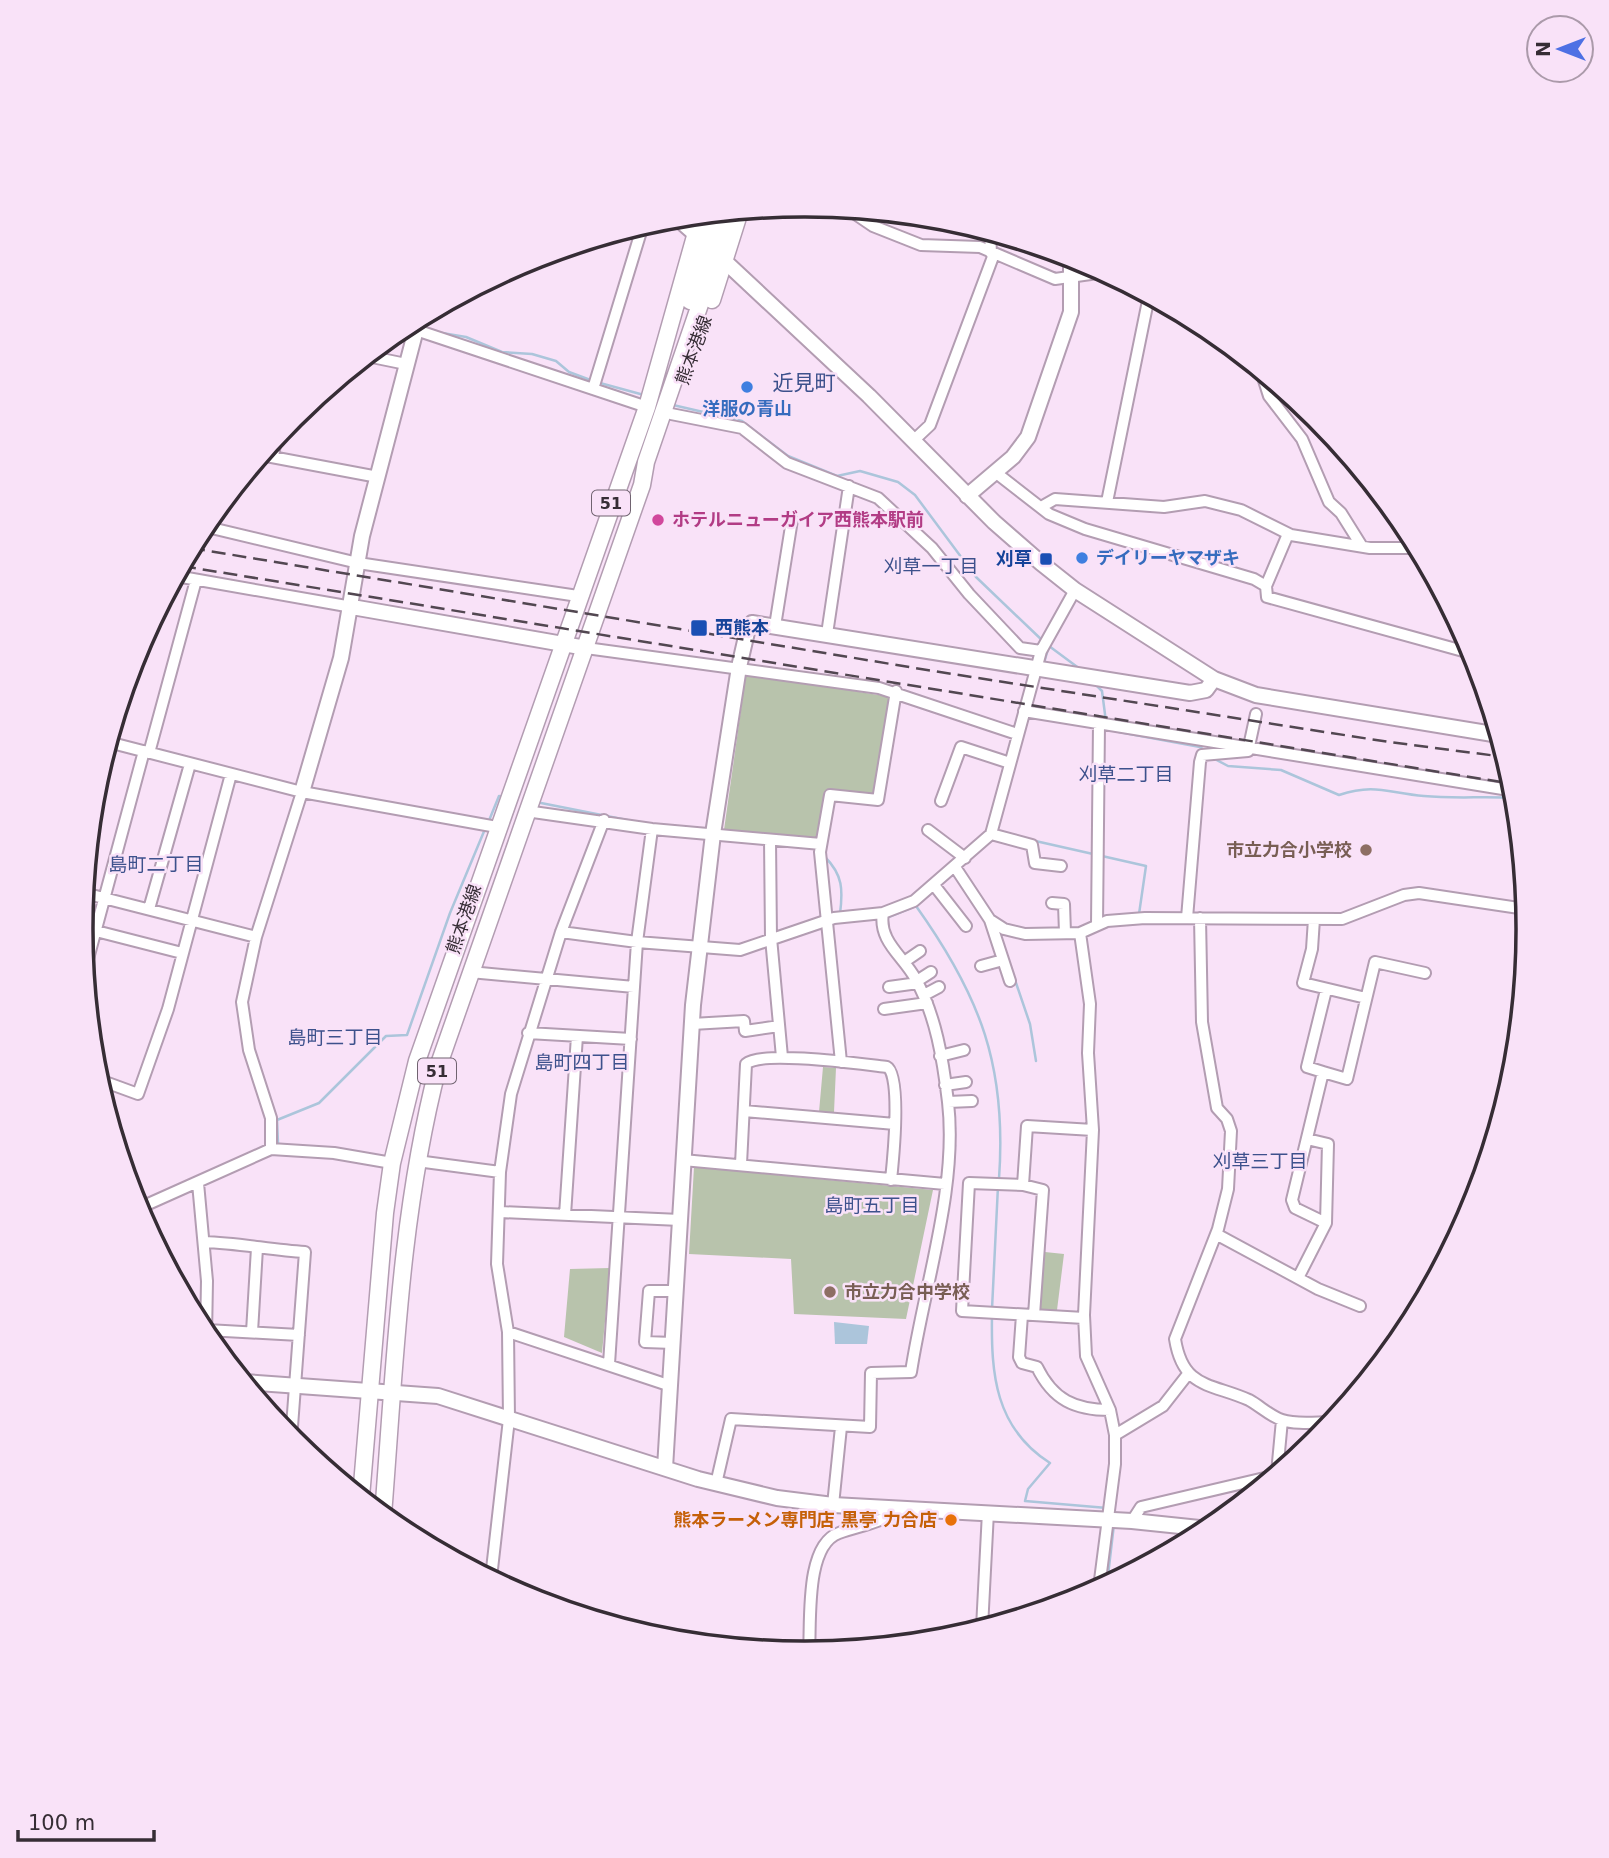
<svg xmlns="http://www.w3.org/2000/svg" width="1609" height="1858" viewBox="0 0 1609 1858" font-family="'DejaVu Sans','Noto Sans JP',sans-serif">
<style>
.green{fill:#b8c3ac}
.water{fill:#acc5db}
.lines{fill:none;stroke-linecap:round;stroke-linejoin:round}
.stream{stroke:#acc5db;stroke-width:2.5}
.street-casing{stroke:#b39db2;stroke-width:14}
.secondary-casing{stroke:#b39db2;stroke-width:18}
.primary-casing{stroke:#b39db2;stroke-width:19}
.street{stroke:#fff;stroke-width:10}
.secondary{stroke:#fff;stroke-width:14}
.primary{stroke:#fff;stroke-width:16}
.rail{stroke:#524751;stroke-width:2.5;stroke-dasharray:14 7;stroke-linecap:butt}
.shop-dot{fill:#3f7fe0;stroke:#f9e2f8;stroke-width:2.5}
.hotel-dot{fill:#d1479c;stroke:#f9e2f8;stroke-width:2.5}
.transit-dot{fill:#1a4fb4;stroke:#f9e2f8;stroke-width:2.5}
.education-dot{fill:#8d6e63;stroke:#f9e2f8;stroke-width:2.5}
.food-dot{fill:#e8710a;stroke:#f9e2f8;stroke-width:2.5}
.labels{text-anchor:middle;stroke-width:5;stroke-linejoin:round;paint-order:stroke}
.shield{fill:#f9e2f8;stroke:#706370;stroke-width:2}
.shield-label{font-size:16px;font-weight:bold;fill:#362d35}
.street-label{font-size:18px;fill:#362d35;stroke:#f9e2f8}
.shop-label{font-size:18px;font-weight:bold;fill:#366cbe;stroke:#f9e2f8}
.hotel-label{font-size:18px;font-weight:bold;fill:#b23c85;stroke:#f9e2f8;text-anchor:start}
.transit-label{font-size:18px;font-weight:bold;fill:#164399;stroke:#f9e2f8;text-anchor:end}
.education-label{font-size:18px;font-weight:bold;fill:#785e54;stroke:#f9e2f8;text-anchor:end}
.food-label{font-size:18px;font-weight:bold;fill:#c56008;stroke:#f9e2f8;text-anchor:end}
.neighbourhood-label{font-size:19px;fill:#3d518c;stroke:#f9e2f8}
.quarter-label{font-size:21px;fill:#3d518c;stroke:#f9e2f8}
.rim{fill:none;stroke:#362d35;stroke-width:3.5}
</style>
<rect width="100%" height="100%" fill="#f9e2f8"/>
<path class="green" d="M746,674L891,697L876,798L825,792L817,838L724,830Z
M823,1067L836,1068L834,1112H819Z
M694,1167L933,1190L906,1319L794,1314L791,1259L689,1254Z
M1045,1252L1064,1254L1057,1310H1040Z
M610,1268L602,1353L564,1337L570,1269Z"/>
<path class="water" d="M834,1322L869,1326L867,1344H835Z"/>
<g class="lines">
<path class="stream" d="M442,333L466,337L502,352L532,354L556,361L569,372L593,381
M600,383L644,395
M673,405L742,421L788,456L837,476L860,471L898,482L915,495L976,577L1044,642
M1049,646L1080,669
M1044,663L1048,649
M1094,683L1102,691L1106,722
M1119,732L1200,747L1204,750
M1211,757L1228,766L1281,770L1339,795C1375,783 1388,793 1424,796C1454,799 1485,796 1516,798
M536,802L642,823
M488,823L499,796L505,797
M1031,840L1093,854
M1102,856L1146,866L1139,914
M825,857C843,875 843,890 840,914
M916,906L932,892
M886,918L916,906C981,997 1007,1067 999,1179
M1015,980L1030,1024L1036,1061
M953,1105L955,1129
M273,1145L278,1143L277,1120L319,1103L386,1036L407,1035L450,913L485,829
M952,1180L955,1145
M992,1309L998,1186
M992,1315C991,1374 995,1428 1050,1463L1028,1489L1025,1501L1107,1508
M1107,1584L1114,1524"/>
<defs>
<path id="street" d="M848,209L873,226L921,245L980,247L1055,279L1105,272
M990,232L991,253
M409,323L416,330L647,407
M367,356L406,364
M1261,371L1269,396L1302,439L1329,502L1341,513L1361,545
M593,389L643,225
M671,414L742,428L787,463L878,498L932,548L969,594L1020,648L1041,651
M913,441L930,425L994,254
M261,455L378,477
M273,457L276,437
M995,472L1049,514L1085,529L1254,579L1266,586L1267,597L1474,654
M1107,502L1149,296
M1041,507L1055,499L1164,507L1205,501L1241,510L1291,535L1370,548H1418
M203,526L358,563L578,596
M176,576L352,607
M1266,586L1288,534
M775,626L792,520
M827,634L849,486
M586,648L879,688L1017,734
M1024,711L1515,791
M108,742L302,792L497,827
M149,753L196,580
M941,801L961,747L1010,763
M526,811L652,829L821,844
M928,830L965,858
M991,834L1032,845L1035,863L1061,866
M770,840L771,938L782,1057
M955,867L990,920L1004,929L1025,934L1080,933L1107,921L1145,918L1342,919L1404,895L1419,893L1526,909
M934,885L966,926
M84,893L256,937
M1052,903L1064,904L1065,933
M149,909L190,764
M1187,918L1200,762L1202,755L1248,751L1256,714
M1200,918L1202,1022L1217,1108L1227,1119L1231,1131L1228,1189L1218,1229L1175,1339C1183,1389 1211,1383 1249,1400C1260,1406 1270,1416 1282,1420C1296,1425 1316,1422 1332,1422
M1314,919L1312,949L1303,983L1366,998
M990,920L1010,981
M1097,925L1099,724
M96,931L182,953
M561,932L637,942L740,950L834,918L883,913L914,901L991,834L1041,651L1075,590
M1080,933L1090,1004L1088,1053L1093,1130L1084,1315L1086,1356L1110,1410L1115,1435V1464L1099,1588
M904,962L920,951
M981,966L1003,960
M85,970L144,751
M470,972L634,987
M917,981L931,972
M889,987L918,983
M1326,990L1307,1067L1323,1072L1292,1200L1295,1208L1326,1223
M924,995L939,987
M884,1009L927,1003
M692,1024L744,1021L745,1031L779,1026
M528,1033L631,1039
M940,1056L964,1050
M841,1062L820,852L830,795L878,800L896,691
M1323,1072L1347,1079L1375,962L1425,973
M97,1079L138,1094L168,1009L231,774
M945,1085L966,1082
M948,1102L972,1101
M744,1111L895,1124
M271,1149L334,1153L392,1163
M683,1160L945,1184
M417,1161L500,1172
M741,1164L746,1064C762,1050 861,1064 887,1067C902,1074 893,1161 891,1180
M198,1183L207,1281L206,1336
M1023,1185L1027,1126L1093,1130
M137,1209L271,1149V1118L249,1050L242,1002L256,937L302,792
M500,1212L680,1220
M565,1215L577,1036
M1216,1234L1318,1289L1360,1306
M204,1242C239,1243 271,1250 305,1252L291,1440
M1298,1278L1326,1223L1328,1144L1307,1139
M1022,1315L1019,1357L1022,1363L1037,1367C1053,1400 1075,1410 1110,1410
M1034,1315L1043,1190L1023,1185L969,1183L962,1311L1084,1318
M207,1330L299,1335
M252,1332L257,1248
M508,1332L671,1386
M673,1343L645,1342L649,1291H676
M609,1364L637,942L652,829
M1115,1435L1163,1406L1188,1374
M1277,1473L1282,1420
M716,1484L731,1419L870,1427L871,1373L911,1372C924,1286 958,1188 948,1102C943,1060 936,1015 915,978C903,956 878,941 883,913
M833,1505L841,1427
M1132,1521L1141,1507L1273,1476
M491,1578L509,1419L508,1332L497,1264L500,1172L511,1094L561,932L604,820
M982,1628L988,1512
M809,1653C811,1620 805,1545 839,1533C860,1525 882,1524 899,1508"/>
<path id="secondary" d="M677,218L702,240
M717,254L869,396L994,522L1041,563L1075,590L1214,679L1256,695L1499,735
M967,496L1013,457L1028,437L1071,312V257
M352,607L586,648
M302,792L341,658L362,536L419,318
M244,1382L438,1396L698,1479L777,1498L833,1505L1132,1521L1209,1529
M665,1468L693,1005L713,834L739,667L748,628L752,623L1190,693L1206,690L1214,679"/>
<path id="primary" d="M712,300L740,211
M690,301L711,221
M361,1497L385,1213L392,1163L417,1061L647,407L701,215
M383,1515C395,1364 400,1214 438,1067L642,485L646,462L710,275L727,213"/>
</defs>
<use href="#street" class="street-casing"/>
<use href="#secondary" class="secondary-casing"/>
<use href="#primary" class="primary-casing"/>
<use href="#street" class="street"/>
<use href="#secondary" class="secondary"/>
<use href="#primary" class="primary"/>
<path class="rail" d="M191,548L927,670L1389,742L1505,757
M182,566L1513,784"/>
</g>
<g class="shop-dot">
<circle cx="747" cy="387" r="7"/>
<circle cx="1082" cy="558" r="7"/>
</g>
<circle class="hotel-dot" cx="658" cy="520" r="7"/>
<g class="transit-dot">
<rect x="1039" y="552" width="14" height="14" rx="3.5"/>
<rect x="690" y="619" width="18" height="18" rx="3.5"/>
</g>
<g class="education-dot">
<circle cx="1366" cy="850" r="7"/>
<circle cx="830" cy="1292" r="7"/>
</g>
<circle class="food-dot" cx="951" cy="1520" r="7"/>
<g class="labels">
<g class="shield">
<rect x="592" y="490.5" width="38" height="25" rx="5"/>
<rect x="418" y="1058.5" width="38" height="25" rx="5"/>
</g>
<g class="shield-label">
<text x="611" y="509">51</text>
<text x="437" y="1077">51</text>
</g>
<g class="street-label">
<text transform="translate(694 350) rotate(-70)" y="6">熊本港線</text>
<text transform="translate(464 919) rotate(-71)" y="6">熊本港線</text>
</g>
<g class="shop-label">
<text x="747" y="415">洋服の青山</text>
<text x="1096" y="564" text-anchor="start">デイリーヤマザキ</text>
</g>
<g class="hotel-label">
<text x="672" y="526">ホテルニューガイア西熊本駅前</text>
</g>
<g class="transit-label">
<text x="1032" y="565">刈草</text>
<text x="715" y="634" text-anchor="start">西熊本</text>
</g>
<g class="education-label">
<text x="1352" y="856">市立力合小学校</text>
<text x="844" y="1298" text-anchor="start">市立力合中学校</text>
</g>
<g class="food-label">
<text x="937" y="1526">熊本ラーメン専門店 黒亭 力合店</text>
</g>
<g class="neighbourhood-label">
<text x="931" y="573">刈草一丁目</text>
<text x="1126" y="781">刈草二丁目</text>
<text x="156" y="871">島町二丁目</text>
<text x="335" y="1044">島町三丁目</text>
<text x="582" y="1069">島町四丁目</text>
<text x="1260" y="1168">刈草三丁目</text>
<text x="872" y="1212">島町五丁目</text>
</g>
<g class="quarter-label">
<text x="804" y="390">近見町</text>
</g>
</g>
<path d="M0 0H1609V1858H0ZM804 217H805A711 711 0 0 1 1516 928V930A711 711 0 0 1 805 1641H804A711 711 0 0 1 93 930V928A711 711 0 0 1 804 217Z" fill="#f9e2f8" fill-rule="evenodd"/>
<path class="rim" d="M804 217H805A711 711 0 0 1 1516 928V930A711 711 0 0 1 805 1641H804A711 711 0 0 1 93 930V928A711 711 0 0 1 804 217Z"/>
<g transform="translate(1560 49) rotate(270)"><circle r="33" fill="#f9e2f8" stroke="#ab9aaa" stroke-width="2"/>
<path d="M0-5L12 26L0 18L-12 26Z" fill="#4e70e4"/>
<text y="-10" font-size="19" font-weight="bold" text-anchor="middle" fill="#362d35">N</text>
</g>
<path d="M18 1830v10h136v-10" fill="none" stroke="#362d35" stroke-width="3.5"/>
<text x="28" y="1830" font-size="21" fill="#362d35" stroke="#f9e2f8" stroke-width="5" paint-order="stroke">100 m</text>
</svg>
